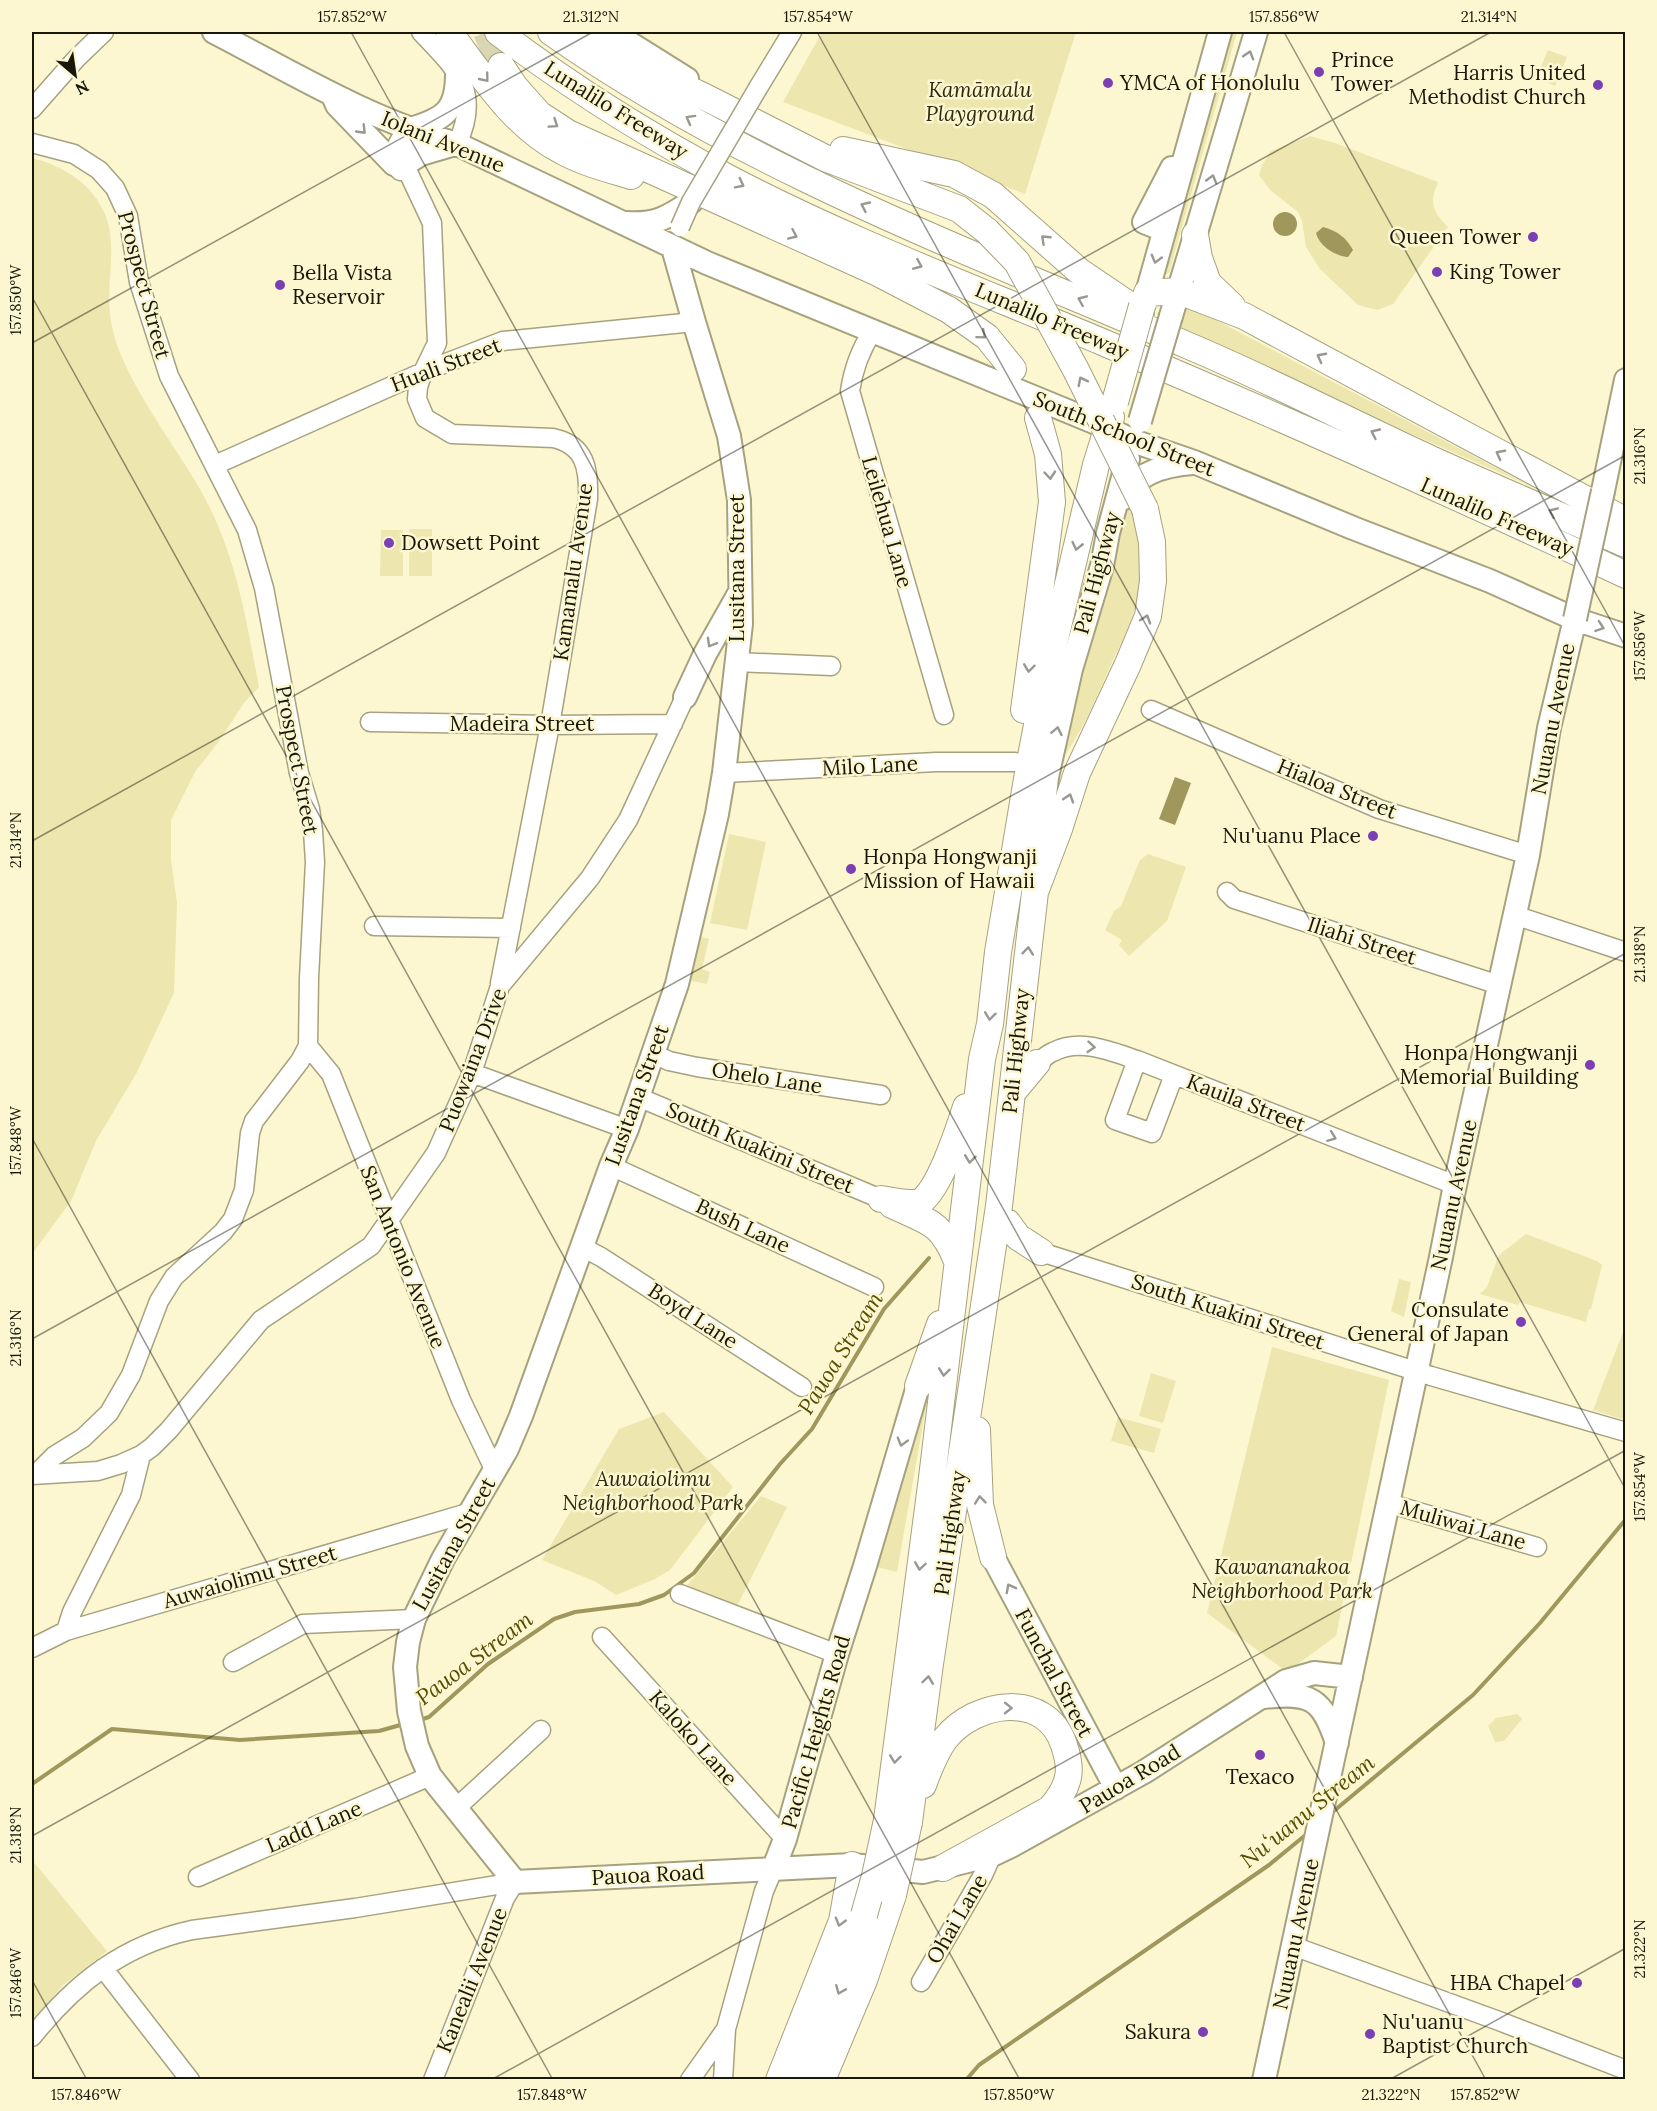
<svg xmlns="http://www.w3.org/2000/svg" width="1657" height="2111" viewBox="0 0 1657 2111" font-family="Lora,serif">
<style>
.green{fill:#ede6af}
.water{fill:#a0975d}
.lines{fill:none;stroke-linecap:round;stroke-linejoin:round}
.stream{stroke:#a0975d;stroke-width:4}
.highway-tunnel{stroke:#dad5b3;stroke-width:26;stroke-dasharray:26 13;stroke-linecap:butt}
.minor-casing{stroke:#a6a27e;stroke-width:21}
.major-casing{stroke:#a6a27e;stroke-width:26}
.highway-casing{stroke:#a6a27e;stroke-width:28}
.minor{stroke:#fff;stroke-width:18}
.major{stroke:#fff;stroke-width:22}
.highway{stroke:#fff;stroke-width:26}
.minor-bridge-casing{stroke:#a6a27e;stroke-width:21;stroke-linecap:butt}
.major-bridge-casing{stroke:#a6a27e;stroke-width:26;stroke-linecap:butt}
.highway-bridge-casing{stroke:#a6a27e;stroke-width:28;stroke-linecap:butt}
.minor-bridge{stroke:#fff;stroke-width:18}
.major-bridge{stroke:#fff;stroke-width:22}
.highway-bridge{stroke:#fff;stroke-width:26}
.oneway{stroke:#989790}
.ticks{fill:none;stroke:#191709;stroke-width:1.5;stroke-opacity:0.45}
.poi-dot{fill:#7c3eb3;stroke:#fcf7d1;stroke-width:2}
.labels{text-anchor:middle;stroke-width:5;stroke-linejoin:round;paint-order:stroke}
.poi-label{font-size:21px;fill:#191709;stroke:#fcf7d1;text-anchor:start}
.park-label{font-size:21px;font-style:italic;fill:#2e2a0e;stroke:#fcf7d1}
.street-label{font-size:21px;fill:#191709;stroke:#fcf7d1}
.water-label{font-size:22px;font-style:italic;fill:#564d00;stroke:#fcf7d1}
.neatline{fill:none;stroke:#191709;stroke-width:2}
.ticks-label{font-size:15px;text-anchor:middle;fill:#191709}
</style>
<rect width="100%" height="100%" fill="#fcf7d1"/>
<path class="green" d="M822,32H1076L1025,194L783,102Z
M1228,32H1237L1169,273L1153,278Z
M1548,50L1567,57L1555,86L1536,78Z
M1310,136L1335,143L1438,182C1429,204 1432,210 1448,227L1393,304L1377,310L1358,305L1320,269L1306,247L1302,221L1298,212L1270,190L1259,175L1262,165L1271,151Z
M32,158C61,165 90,182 103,210C119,241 106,281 110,314C111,323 114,335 117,345C137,398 173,442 201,491C236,553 246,618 259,687L244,703L217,744L195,772L171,820V860L177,903L174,993L136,1074L96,1141L71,1201L32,1254Z
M1182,302L1532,487L1355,409L1324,397L1172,325Z
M1127,497C1133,521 1143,545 1142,569C1142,603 1123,638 1109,669C1095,701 1081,734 1060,762L1061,748Z
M409,529H432V576H409Z
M381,530H403V576H380Z
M729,834L766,842L747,930L710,923Z
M1148,854L1186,867L1167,921L1129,956L1119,945L1122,940L1105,930L1114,911L1121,906L1140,860Z
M697,936L709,939L702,969L710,972L707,984L687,980Z
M1526,1234L1597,1261L1602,1265L1591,1309H1589L1586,1322L1520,1302L1518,1305L1480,1294L1487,1287L1499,1255Z
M1399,1279L1411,1282L1404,1317L1391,1311Z
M1625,1327L1626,1420H1625L1593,1410Z
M1272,1347L1389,1380L1336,1636L1287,1672L1207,1613Z
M1151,1373L1176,1381L1163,1423L1139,1416Z
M929,1390L897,1572L872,1566Z
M664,1412L733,1487L670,1570L655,1579L616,1595L594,1581L542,1560L619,1429Z
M1118,1417L1161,1429L1154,1453L1111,1441Z
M761,1496L787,1507L732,1616L680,1594Z
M1517,1714L1522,1719L1504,1741L1495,1742L1488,1726L1496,1718Z
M32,1860L107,1951L62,1986L32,2023Z"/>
<path class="water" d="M1273 224a12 12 0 1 1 24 0a12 12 0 1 1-24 0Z
M1323,227C1337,231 1346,237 1353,250L1348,257C1335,256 1319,246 1316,233Z
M1175,777L1191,783L1175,825L1159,819Z"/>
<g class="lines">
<path class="stream" d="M417,1721L429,1717L488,1664L554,1619L575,1612L639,1604L664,1595L694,1573L780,1464L812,1429L884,1309L929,1258
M32,1784L112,1729L240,1740L379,1731L404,1724
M1329,1815L1473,1695L1540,1623L1626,1519
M966,2080L979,2065L1269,1865L1308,1833"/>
<path class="highway-tunnel" d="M486,32L501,66"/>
<defs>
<path id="minor" d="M421,32C456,69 482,91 457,144
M758,88L792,32
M32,109L76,59L104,32
M32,143L74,154L99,170L115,188L128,216L139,282L169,376L247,530L264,588L299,773L310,809L313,831L315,862L309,978L308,1046L300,1061L254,1121L250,1133L244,1190L233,1219L223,1232L174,1277L159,1301L131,1375L109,1413L83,1438L54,1456L36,1474
M415,149L407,167L408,172L432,223L437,343L423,372L418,387L417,399L425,418L452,434L553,438C586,445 589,470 588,499L550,725L500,983
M400,171L394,164C394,147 398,139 411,129
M872,332C861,349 853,371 850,391L944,715
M215,465L423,372L503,341L694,322
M737,662L831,666
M1151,710L1379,809L1528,855
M370,722L550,725L673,724
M724,773L936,762H1015
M1227,892L1234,899L1499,985
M1514,915L1626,952
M374,926L511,928
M308,1046L331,1074L461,1400L495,1471
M654,1054L669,1061L697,1067L881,1095
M1137,1060L1115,1120L1152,1133L1174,1075
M1037,1063C1042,1060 1047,1054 1053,1052C1080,1038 1110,1051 1137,1060L1455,1185
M472,1073L627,1129
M638,1097L881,1199
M611,1166L874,1287
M582,1247L601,1257L802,1387
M1041,1252L1431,1376L1626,1432
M32,1475L98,1471L121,1464L141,1455L152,1447L169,1430L261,1320L371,1246L436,1153L472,1073L500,986L590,878L628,820L685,697
M1388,1503L1537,1547
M680,1594L837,1654
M66,1631L72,1612L131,1495L141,1455
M602,1637L785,1839
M32,1648L66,1631L471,1512
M233,1662L303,1624L414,1619
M455,1809L541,1730
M198,1877L430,1776
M1293,1946L1499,2021L1626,2070
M103,1968L190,2080
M921,1982L983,1875L992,1855
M32,2037C75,1983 123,1945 192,1930L355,1908L515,1882
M433,2080L505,1898L515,1882
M690,2080L726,2029
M723,2080L726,2029L764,1891L773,1870"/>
<path id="major" d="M214,32C293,73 370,120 457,144L707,263L1094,422L1133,441L1194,462L1353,528L1490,581L1575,619L1626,636
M612,32L687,79
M334,98L337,105L394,164
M411,129C444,119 457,111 457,74
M410,161L421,154L455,144
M626,223C655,225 667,218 691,202
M1164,230L1144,222L1172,168
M673,248L694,322L729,436L739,500L741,624L724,773L717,814L677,984L627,1129L611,1166L521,1416L507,1449L443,1559L414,1619L408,1642L405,1667L409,1711L417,1746L430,1776L515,1882L852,1865L923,1872L992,1855L1013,1845L1144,1772L1286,1681L1314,1673L1351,1677
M1147,293L1220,32
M1171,316L1256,32
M1603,491L1626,380
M1124,498C1136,472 1166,465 1192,463
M685,697L705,654L740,592
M1037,871L1047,777L1071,669L1102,566L1108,533L1128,459
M993,1557L1116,1788
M1264,1697C1311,1692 1322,1698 1337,1743
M773,1870L785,1839L837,1654L865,1566L918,1386
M1264,2080L1441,1257L1455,1185L1528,855L1549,728L1575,619"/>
<path id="highway" d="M449,32C481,74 513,126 562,151C584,163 608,169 631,176
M498,32C571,87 650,137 732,180C853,243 982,291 1107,344C1281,417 1454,495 1626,575
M551,32C746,169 971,252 1189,346C1272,381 1352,423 1433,460C1497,489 1561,516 1626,544
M586,41L705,97L825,158L959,209L987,231
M501,66L515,87L539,114L568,133L878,273L949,310L987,337L1013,369
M843,150L954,174L993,195L1079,271L1141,313
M1195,235L1199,258L1208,283L1232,306
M1142,306L1147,293L1179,291L1244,316L1626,521
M1024,710L1052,502L1048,454L1038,418
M1012,1093L1037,1063
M881,1199C893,1201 907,1205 919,1202C937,1197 960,1126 966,1107
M892,1205C928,1222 941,1221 957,1261
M1007,1222L1018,1237L1041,1252
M918,1386L940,1324
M977,1430L980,1505L993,1557
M923,1785C929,1769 935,1752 945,1739C975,1701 1046,1690 1064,1745C1068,1757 1071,1770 1067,1781C1064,1792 1057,1801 1050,1809L943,1868
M887,1820L932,1478L982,1059L990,1024L998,952L1029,767L1047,673L1096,465L1111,417
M909,1822L930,1664L999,1206L1035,892L1059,829L1077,773L1128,664L1148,616L1153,581L1152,542L1145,509
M779,2080L842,1921L852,1865
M801,2080L842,1985L864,1915
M822,2080L864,1980L893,1895"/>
</defs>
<use href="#minor" class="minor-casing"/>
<use href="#major" class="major-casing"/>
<use href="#highway" class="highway-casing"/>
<use href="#minor" class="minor"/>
<use href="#major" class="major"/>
<use href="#highway" class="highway"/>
<defs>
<path id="minor-bridge" d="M680,227L691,202L758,88"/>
<path id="major-bridge" d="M1140,421L1171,316
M1575,619L1603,491"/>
<path id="highway-bridge" d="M987,231L1017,262L1076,370L1145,509
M1115,402L1142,306
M893,1895L909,1822
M864,1915L875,1876L887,1820"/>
</defs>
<use href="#minor-bridge" class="minor-bridge-casing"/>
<use href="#major-bridge" class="major-bridge-casing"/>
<use href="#highway-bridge" class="highway-bridge-casing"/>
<use href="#minor-bridge" class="minor-bridge"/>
<use href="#major-bridge" class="major-bridge"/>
<use href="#highway-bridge" class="highway-bridge"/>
</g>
<defs><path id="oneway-chevron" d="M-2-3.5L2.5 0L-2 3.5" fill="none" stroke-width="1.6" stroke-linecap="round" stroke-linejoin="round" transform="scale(1.5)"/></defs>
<g class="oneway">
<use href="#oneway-chevron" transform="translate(1249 55) rotate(-73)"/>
<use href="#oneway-chevron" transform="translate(485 78) rotate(51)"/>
<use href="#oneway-chevron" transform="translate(690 119) rotate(-151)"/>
<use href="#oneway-chevron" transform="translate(554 124) rotate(34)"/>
<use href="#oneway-chevron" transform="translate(362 130) rotate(46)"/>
<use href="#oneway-chevron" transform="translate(1212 179) rotate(-74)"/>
<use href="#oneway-chevron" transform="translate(740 184) rotate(27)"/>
<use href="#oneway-chevron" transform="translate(865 206) rotate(-155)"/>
<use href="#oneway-chevron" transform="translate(793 235) rotate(24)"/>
<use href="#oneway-chevron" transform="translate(1045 239) rotate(-137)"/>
<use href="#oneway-chevron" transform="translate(1156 259) rotate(105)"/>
<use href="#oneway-chevron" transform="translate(918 265) rotate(23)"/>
<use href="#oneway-chevron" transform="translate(1082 300) rotate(-157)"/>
<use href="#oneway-chevron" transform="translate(982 335) rotate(40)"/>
<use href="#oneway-chevron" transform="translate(1321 357) rotate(-152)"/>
<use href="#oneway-chevron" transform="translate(1082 381) rotate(-117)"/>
<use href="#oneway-chevron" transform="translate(1375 433) rotate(-155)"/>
<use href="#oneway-chevron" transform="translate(1500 454) rotate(-152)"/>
<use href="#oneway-chevron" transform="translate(1050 475) rotate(85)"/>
<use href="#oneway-chevron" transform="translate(1553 512) rotate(-156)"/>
<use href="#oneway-chevron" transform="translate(1077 546) rotate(103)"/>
<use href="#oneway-chevron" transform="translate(1146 619) rotate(-72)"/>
<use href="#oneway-chevron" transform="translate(1600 627) rotate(19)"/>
<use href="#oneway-chevron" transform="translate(711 643) rotate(120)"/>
<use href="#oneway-chevron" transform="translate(1029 668) rotate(97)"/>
<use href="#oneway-chevron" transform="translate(1057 731) rotate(-78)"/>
<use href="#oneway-chevron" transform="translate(1069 798) rotate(-72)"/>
<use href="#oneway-chevron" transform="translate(1028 951) rotate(-84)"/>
<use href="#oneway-chevron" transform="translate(990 1016) rotate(97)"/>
<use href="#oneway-chevron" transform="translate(1091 1047) rotate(5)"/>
<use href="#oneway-chevron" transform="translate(1332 1137) rotate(21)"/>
<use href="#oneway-chevron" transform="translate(970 1159) rotate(97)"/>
<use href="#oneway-chevron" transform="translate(944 1372) rotate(97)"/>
<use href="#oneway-chevron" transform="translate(902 1442) rotate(106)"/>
<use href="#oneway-chevron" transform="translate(980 1500) rotate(-96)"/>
<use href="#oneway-chevron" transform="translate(920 1566) rotate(98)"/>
<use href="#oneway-chevron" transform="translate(1010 1588) rotate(-118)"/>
<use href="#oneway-chevron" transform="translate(928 1680) rotate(-82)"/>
<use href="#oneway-chevron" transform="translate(1008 1708) rotate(1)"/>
<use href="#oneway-chevron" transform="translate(895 1759) rotate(97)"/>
<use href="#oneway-chevron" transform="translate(840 1922) rotate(106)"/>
<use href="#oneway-chevron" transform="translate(840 1990) rotate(112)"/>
</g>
<path class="ticks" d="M351,32L1486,2080M817,32L1626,1490M1284,32L1626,648M32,297L1020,2080M32,343L593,32M32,841L1491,32M32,1138L553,2080M32,1339L1626,455M32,1836L1626,953M32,1980L87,2080M491,2080L1626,1450M1389,2080L1626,1948"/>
<g class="poi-dot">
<circle cx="1319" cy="72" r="6"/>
<circle cx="1108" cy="83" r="6"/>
<circle cx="1598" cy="85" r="6"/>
<circle cx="1533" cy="237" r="6"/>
<circle cx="1437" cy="272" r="6"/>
<circle cx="280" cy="285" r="6"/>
<circle cx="389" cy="543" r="6"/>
<circle cx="1373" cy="836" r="6"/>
<circle cx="851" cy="869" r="6"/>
<circle cx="1590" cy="1065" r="6"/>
<circle cx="1521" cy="1322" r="6"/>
<circle cx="1260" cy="1755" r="6"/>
<circle cx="1577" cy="1983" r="6"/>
<circle cx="1203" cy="2032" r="6"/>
<circle cx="1370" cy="2034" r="6"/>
</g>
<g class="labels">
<g class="poi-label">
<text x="1331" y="67">Prince<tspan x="1331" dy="24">Tower</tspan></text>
<text x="1586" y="80" text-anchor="end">Harris United<tspan x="1586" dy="24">Methodist Church</tspan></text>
<text x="1120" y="90">YMCA of Honolulu</text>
<text x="1521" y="244" text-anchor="end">Queen Tower</text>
<text x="1449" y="279">King Tower</text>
<text x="292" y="280">Bella Vista<tspan x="292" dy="24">Reservoir</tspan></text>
<text x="401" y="550">Dowsett Point</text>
<text x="1361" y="843" text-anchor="end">Nu'uanu Place</text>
<text x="863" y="864">Honpa Hongwanji<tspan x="863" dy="24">Mission of Hawaii</tspan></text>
<text x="1578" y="1060" text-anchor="end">Honpa Hongwanji<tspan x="1578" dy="24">Memorial Building</tspan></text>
<text x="1509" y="1317" text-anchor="end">Consulate<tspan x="1509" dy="24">General of Japan</tspan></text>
<text x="1260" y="1784" text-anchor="middle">Texaco</text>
<text x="1565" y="1990" text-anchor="end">HBA Chapel</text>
<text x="1382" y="2029">Nu'uanu<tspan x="1382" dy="24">Baptist Church</tspan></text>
<text x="1191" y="2039" text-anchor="end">Sakura</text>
</g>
<g class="park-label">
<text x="980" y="97">Kamāmalu<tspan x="980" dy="24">Playground</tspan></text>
<text x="653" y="1486">Auwaiolimu<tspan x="653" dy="24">Neighborhood Park</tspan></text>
<text x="1282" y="1574">Kawananakoa<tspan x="1282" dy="24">Neighborhood Park</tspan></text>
</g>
<g class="street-label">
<text transform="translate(616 110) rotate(32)" y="7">Lunalilo Freeway</text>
<text transform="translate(443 142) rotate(22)" y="7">Iolani Avenue</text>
<text transform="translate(144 285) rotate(75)" y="7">Prospect Street</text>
<text transform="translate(1052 321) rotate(23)" y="7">Lunalilo Freeway</text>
<text transform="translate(446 365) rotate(-21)" y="7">Huali Street</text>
<text transform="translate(1124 434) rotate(22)" y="7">South School Street</text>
<text transform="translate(1497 517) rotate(24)" y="7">Lunalilo Freeway</text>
<text transform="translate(887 522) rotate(74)" y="7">Leilehua Lane</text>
<text transform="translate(737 568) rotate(-90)" y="7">Lusitana Street</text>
<text transform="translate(573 572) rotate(-82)" y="7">Kamamalu Avenue</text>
<text transform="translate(1097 573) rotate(-75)" y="7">Pali Highway</text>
<text transform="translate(1553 719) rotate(-79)" y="7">Nuuanu Avenue</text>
<text x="522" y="731">Madeira Street</text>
<text transform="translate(297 760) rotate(79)" y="7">Prospect Street</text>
<text transform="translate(870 766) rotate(-3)" y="7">Milo Lane</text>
<text transform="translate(1337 789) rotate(22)" y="7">Hialoa Street</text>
<text transform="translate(1362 941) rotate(18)" y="7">Iliahi Street</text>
<text transform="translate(1016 1051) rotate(-84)" y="7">Pali Highway</text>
<text transform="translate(473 1060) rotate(-69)" y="7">Puowaina Drive</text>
<text transform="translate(767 1078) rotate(9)" y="7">Ohelo Lane</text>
<text transform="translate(637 1095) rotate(-70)" y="7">Lusitana Street</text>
<text transform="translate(1246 1103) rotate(21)" y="7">Kauila Street</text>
<text transform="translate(760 1148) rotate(23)" y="7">South Kuakini Street</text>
<text transform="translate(1454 1195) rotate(-78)" y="7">Nuuanu Avenue</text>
<text transform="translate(743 1226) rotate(25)" y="7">Bush Lane</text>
<text transform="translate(403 1257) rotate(68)" y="7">San Antonio Avenue</text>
<text transform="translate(1228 1312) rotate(18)" y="7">South Kuakini Street</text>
<text transform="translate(693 1316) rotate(33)" y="7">Boyd Lane</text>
<text transform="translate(1463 1525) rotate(16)" y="7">Muliwai Lane</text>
<text transform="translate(950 1533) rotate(-82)" y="7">Pali Highway</text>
<text transform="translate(454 1544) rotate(-61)" y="7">Lusitana Street</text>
<text transform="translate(250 1577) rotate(-16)" y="7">Auwaiolimu Street</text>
<text transform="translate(1054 1673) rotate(62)" y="7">Funchal Street</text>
<text transform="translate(816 1732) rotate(-74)" y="7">Pacific Heights Road</text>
<text transform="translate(693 1738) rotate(48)" y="7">Kaloko Lane</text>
<text transform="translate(1130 1779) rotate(-31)" y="7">Pauoa Road</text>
<text transform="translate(314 1827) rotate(-23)" y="7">Ladd Lane</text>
<text transform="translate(648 1875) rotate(-3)" y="7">Pauoa Road</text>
<text transform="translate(957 1919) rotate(-60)" y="7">Ohai Lane</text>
<text transform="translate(1296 1934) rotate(-78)" y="7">Nuuanu Avenue</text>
<text transform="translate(472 1980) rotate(-68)" y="7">Kanealii Avenue</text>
</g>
<g class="water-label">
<text transform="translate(840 1353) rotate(-58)" y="8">Pauoa Stream</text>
<text transform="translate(474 1658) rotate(-37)" y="8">Pauoa Stream</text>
<text transform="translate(1307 1811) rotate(-39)" y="8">Nuʻuanu Stream</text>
</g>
</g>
<rect width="1657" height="2111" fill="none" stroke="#fcf7d1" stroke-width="66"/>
<g transform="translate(75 75) rotate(151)" stroke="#fcf7d1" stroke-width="4.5" paint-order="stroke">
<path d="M0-4.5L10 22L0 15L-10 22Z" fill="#191709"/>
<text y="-9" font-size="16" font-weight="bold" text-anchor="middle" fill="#191709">N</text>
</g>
<rect x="33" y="33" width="1591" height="2045" class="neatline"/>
<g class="ticks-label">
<text x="352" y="22">157.852°W</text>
<text x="591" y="22">21.312°N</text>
<text x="818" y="22">157.854°W</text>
<text x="1284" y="22">157.856°W</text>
<text x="1489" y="22">21.314°N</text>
<text transform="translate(16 300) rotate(-90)" y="5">157.850°W</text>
<text transform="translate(1640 456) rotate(-90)" y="5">21.316°N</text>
<text transform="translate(1640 646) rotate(-90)" y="5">157.856°W</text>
<text transform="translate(16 840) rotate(-90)" y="5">21.314°N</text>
<text transform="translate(1640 954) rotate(-90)" y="5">21.318°N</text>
<text transform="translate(16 1141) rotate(-90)" y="5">157.848°W</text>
<text transform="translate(16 1338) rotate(-90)" y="5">21.316°N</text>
<text transform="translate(1640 1487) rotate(-90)" y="5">157.854°W</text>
<text transform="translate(16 1835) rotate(-90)" y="5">21.318°N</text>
<text transform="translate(1640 1949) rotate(-90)" y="5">21.322°N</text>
<text transform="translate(16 1983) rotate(-90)" y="5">157.846°W</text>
<text x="86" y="2100">157.846°W</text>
<text x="552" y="2100">157.848°W</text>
<text x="1019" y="2100">157.850°W</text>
<text x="1391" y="2100">21.322°N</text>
<text x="1485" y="2100">157.852°W</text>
</g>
</svg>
